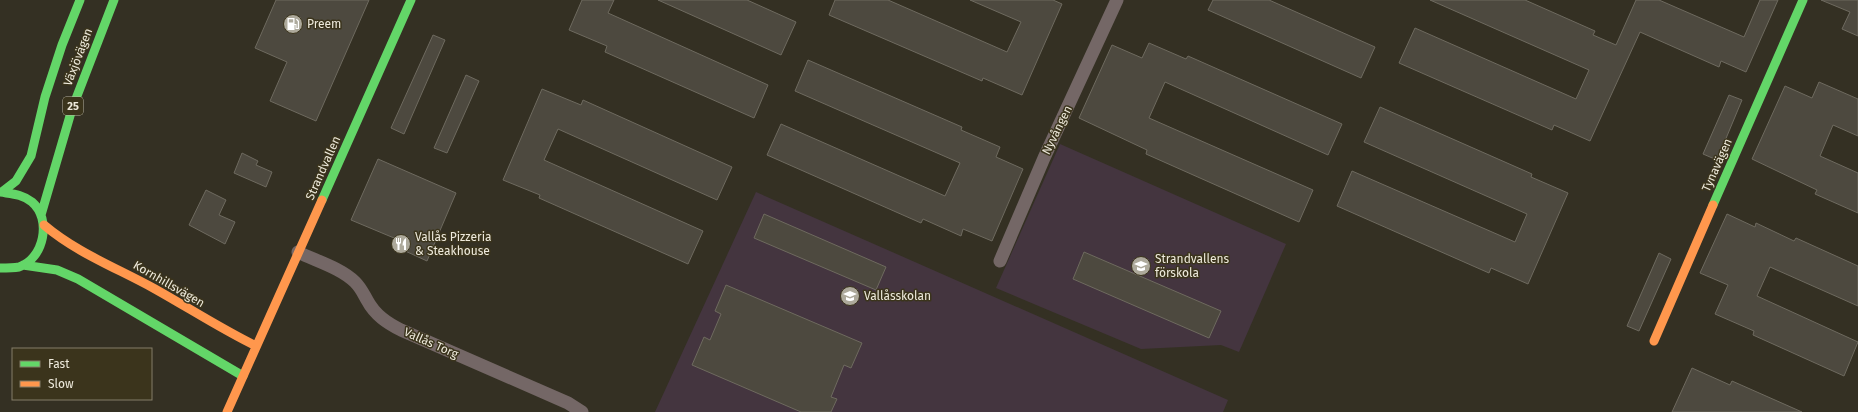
<svg xmlns="http://www.w3.org/2000/svg" width="1858" height="412" viewBox="0 0 1858 412" font-family="'Fira Sans',sans-serif">
<style>
.education{fill:#44353f}
.building{fill:#4d493f;stroke:#6e6a5f}
.lines{fill:none;stroke-linecap:round;stroke-linejoin:round}
.street{stroke:#746766;stroke-width:13}
.fast{stroke:#63d668;stroke-width:9}
.slow{stroke:#ff974d;stroke-width:9}
.labels{text-anchor:middle;stroke-width:3;stroke-linejoin:round;paint-order:stroke}
.shield{fill:#3b341c;stroke:#b8b3a2;stroke-width:1}
.shield-label{font-size:11px;font-weight:bold;fill:#eeeadc}
.poi-label{font-size:12px;fill:#eeeadc;stroke:#3b341c;text-anchor:start}
.street-label{font-size:12px;fill:#eeeadc;stroke:#3b341c}
</style>
<rect width="100%" height="100%" fill="#343023"/>
<path class="education" d="M1060,144L1286,244L1239,352L1221,345L1141,349L996,288Z
M756,192L1228,400L1223,412H655Z"/>
<path class="building" d="M276,0H369L316,121L270,101L287,62L255,48Z
M582,0H614L608,13L768,85L754,118L605,52L607,46L569,30Z
M658,0H747L796,22L781,55Z
M835,0H888L1007,52L1021,22L970,0H1053L1062,4L1022,95L983,78L982,81L829,15Z
M1213,0H1269L1375,47L1361,78L1208,10Z
M1430,0H1525L1595,31L1593,35L1616,45L1636,0H1659L1744,37L1760,0H1778L1746,72L1721,61L1719,67L1640,32L1590,141L1554,125L1552,130L1399,63L1415,28L1576,99L1589,70Z
M1821,0H1858V36L1842,29L1850,12Z
M433,35L445,40L404,134L391,128Z
M1149,43L1186,59L1188,56L1342,124L1328,155L1165,82L1149,118L1313,190L1299,222L1146,154L1147,150L1079,118L1112,45L1142,58Z
M808,60L962,127L961,130L1000,147L996,157L1023,169L992,241L963,229L961,236L923,219L921,223L767,155L781,124L945,196L960,163L795,91Z
M466,75L479,81L447,153L434,148Z
M1819,82L1858,99V136L1833,125L1820,156L1858,173V213L1815,194L1817,190L1752,159L1785,86L1812,98Z
M542,89L581,105L583,100L732,167L717,200L558,129L544,160L703,231L688,264L539,198L540,195L503,180Z
M1729,95L1742,100L1717,160L1703,154Z
M1380,107L1532,174L1531,177L1568,193L1528,284L1491,268L1489,273L1337,206L1352,171L1515,242L1527,214L1364,142Z
M242,153L258,161L256,165L272,172L266,187L234,173Z
M378,159L456,193L427,261L403,250L406,243L351,220Z
M206,190L226,200L219,215L235,222L225,244L189,225Z
M764,214L886,267L876,290L754,238Z
M1727,214L1755,227L1756,223L1794,241L1796,238L1858,266V306L1770,267L1757,296L1858,342L1844,376L1753,335L1754,331L1715,314L1728,285L1700,273Z
M1084,252L1221,311L1209,338L1073,279Z
M1659,253L1671,259L1639,331L1627,326Z
M726,285L862,343L851,368L844,365L831,397L837,399L831,412H801L692,365L704,337L710,340L721,314L715,311Z
M1692,368L1730,385L1732,381L1802,412H1672Z"/>
<g class="lines">
<path class="street" d="M298,252C316,261 341,268 355,282C361,288 363,293 367,300C375,315 387,323 401,330L568,403L582,412
M1000,261L1044,158L1117,0"/>
<path class="fast" d="M0,192C12,194 22,194 32,202C52,219 44,259 19,267C13,268 6,268 0,268
M2,192L16,181L31,156L45,97L62,45L80,0
M322,200L411,0
M1713,205L1803,0
M41,215L72,109L114,0
M23,265L57,270L78,279L243,376"/>
<path class="slow" d="M44,225C77,253 117,268 155,289C189,308 221,329 256,346
M1654,341L1713,205
M227,412L322,200"/>
</g>
<defs>
<symbol id="fuel-disc" viewBox="-11 -11 22 22"><circle r="9.5" fill="#ada99b" stroke="#3b341c"/><path d="M-5.5-6h7V0h2V4h1.3V-2.5L3-4.5l.8-.8L6-3V5H2.5V1h-1V6h-7ZM-4.2-4.7v3.2H.2V-4.7Z" fill="#fff"/></symbol>
<symbol id="restaurant-disc" viewBox="-11 -11 22 22"><circle r="9.5" fill="#ada99b" stroke="#3b341c"/><path d="M-5-6h1v4h1v-4h1v4h1v-4h1v5L-1.5 .5V6h-2V.5L-5-1ZM5-6V6H3V1.5H1.5Q1.5-4 5-6Z" fill="#fff"/></symbol>
<symbol id="school-disc" viewBox="-11 -11 22 22"><circle r="9.5" fill="#ada99b" stroke="#3b341c"/><path d="M0-5L7-2L0 1L-7-2ZM-4 1L0 2.5L4 1V4Q0 6-4 4Z" fill="#fff"/></symbol>
</defs>
<g fill-rule="evenodd">
<use href="#fuel-disc" x="282" y="13" width="22" height="22"/>
<use href="#restaurant-disc" x="390" y="233" width="22" height="22"/>
<use href="#school-disc" x="1130" y="255" width="22" height="22"/>
<use href="#school-disc" x="839" y="285" width="22" height="22"/>
</g>
<g class="labels">
<rect class="shield" x="63" y="97" width="20" height="18" rx="3"/>
<g class="shield-label">
<text x="73" y="110">25</text>
</g>
<g class="poi-label">
<text x="307" y="28">Preem</text>
<text x="415" y="241">Vallås Pizzeria<tspan x="415" dy="14">&amp; Steakhouse</tspan></text>
<text x="1155" y="263">Strandvallens<tspan x="1155" dy="14">förskola</tspan></text>
<text x="864" y="300">Vallåsskolan</text>
</g>
<g class="street-label">
<text transform="translate(78 57) rotate(-69)" y="4">Växjövägen</text>
<text transform="translate(1057 130) rotate(-64)" y="4">Nyvången</text>
<text transform="translate(1717 165) rotate(-66)" y="4">Tynavägen</text>
<text transform="translate(323 168) rotate(-66)" y="4">Strandvallen</text>
<text transform="translate(169 284) rotate(30)" y="4">Kornhillsvägen</text>
<text transform="translate(431 343) rotate(24)" y="4">Vallås Torg</text>
</g>
</g>
<rect x="12" y="348" width="140" height="52" fill="#3b341c" stroke="#837d69"/>
<rect x="20" y="361" width="20" height="6" fill="#63d668" stroke="#837d69"/>
<text x="48" y="368" font-size="12" fill="#eeeadc">Fast</text>
<rect x="20" y="381" width="20" height="6" fill="#ff974d" stroke="#837d69"/>
<text x="48" y="388" font-size="12" fill="#eeeadc">Slow</text>
</svg>
